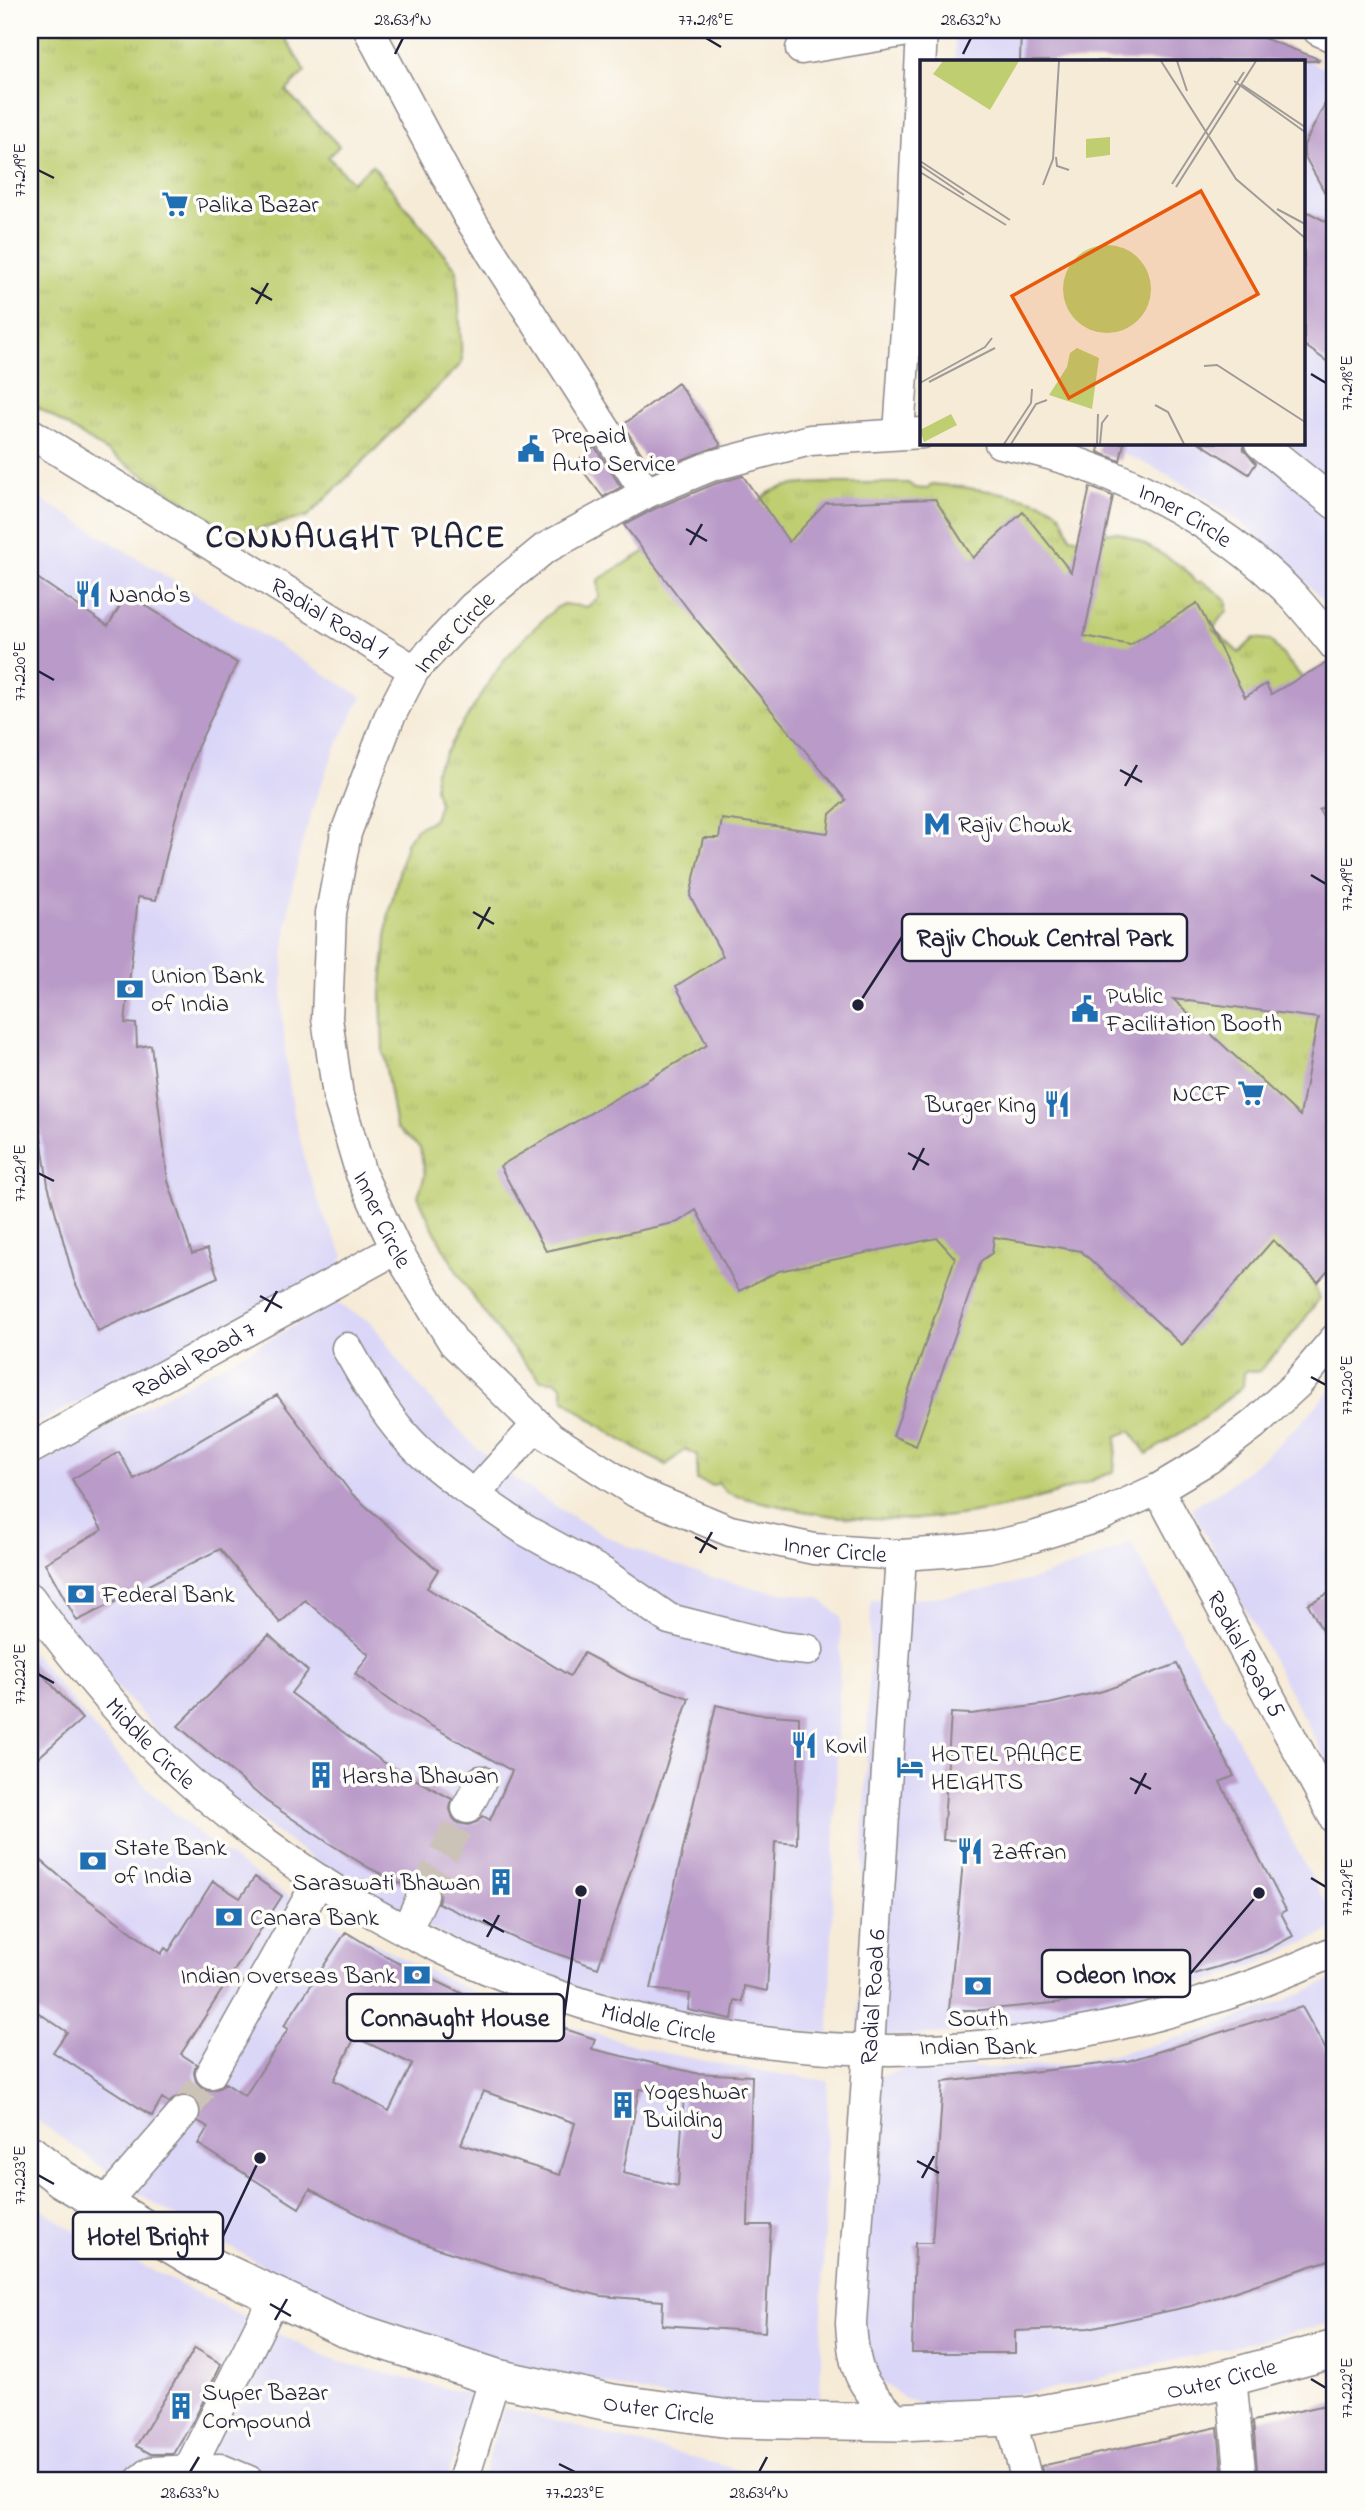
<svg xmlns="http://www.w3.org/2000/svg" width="1365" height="2511" viewBox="0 0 1365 2511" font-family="'Indie Flower',sans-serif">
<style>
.built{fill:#dad6f7}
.park{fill:url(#park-tufts);stroke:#707856;stroke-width:2}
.building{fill:#b99ac8;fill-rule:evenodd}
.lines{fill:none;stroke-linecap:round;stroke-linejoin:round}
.minor-tunnel{stroke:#ccc3b8;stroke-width:30;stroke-dasharray:30 15;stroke-linecap:butt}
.minor-casing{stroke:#8c8689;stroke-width:33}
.major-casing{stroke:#8c8689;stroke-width:40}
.minor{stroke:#fff;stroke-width:30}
.major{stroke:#fff;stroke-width:37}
.ticks{fill:none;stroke:#22223b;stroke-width:2.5}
.labels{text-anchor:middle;stroke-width:7;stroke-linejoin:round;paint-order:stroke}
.poi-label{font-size:24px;fill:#22223b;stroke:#fdfcf7;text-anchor:start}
.street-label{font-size:24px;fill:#22223b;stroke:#fdfcf7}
.district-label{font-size:32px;font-weight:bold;letter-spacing:2px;fill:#22223b;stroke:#fdfcf7}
.inset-road{fill:none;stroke:#a19b99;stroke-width:2}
.view{fill:#e8590c;fill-opacity:0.15;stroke:#e8590c;stroke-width:3.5}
.inset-edge{fill:none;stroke:#22223b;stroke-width:3.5}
.leader{fill:none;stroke:#22223b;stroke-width:2.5}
.callout-dot{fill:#22223b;stroke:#fdfcf7;stroke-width:2.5}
.callout{fill:#fdfcf7;stroke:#22223b;stroke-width:2.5}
.callout-label{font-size:26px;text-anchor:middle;font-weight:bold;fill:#22223b}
.neatline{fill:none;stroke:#22223b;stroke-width:2.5}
.ticks-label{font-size:18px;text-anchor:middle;fill:#22223b}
</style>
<defs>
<pattern id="park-tufts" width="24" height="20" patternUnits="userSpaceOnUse" patternTransform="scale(1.75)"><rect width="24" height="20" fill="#bece70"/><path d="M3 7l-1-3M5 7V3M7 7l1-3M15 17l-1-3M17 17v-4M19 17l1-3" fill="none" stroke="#a3b162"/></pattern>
</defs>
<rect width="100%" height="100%" fill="#fdfcf7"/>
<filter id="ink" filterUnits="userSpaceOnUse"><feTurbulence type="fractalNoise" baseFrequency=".0143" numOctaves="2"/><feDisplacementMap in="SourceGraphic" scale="14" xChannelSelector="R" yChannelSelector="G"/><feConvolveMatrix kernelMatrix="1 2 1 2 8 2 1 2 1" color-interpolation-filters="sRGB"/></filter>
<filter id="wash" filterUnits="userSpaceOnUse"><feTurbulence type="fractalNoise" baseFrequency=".00686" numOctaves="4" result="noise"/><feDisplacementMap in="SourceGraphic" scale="28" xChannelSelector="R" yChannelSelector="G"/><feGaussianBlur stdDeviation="1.57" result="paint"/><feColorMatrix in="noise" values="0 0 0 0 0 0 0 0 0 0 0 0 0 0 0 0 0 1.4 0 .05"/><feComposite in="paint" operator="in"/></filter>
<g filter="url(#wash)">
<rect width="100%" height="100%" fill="#f6ebd7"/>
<path class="built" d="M955,30H1232L1295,55L1335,73V614L1283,558L1242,523L1198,493L1151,466L1099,443H1304V61H955Z
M30,492L362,697L337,745L317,795L301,846L290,899L284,953L282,1007L286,1061L294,1115L307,1168L325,1219L344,1255L338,1268L30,1427Z
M336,1303L372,1323L403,1367L438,1408L476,1447L518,1481L563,1511L610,1538L660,1560L711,1577L764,1590L818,1597L841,1617L829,2034L766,2029L629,2005L496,1961L371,1900L200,1778L59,1624L30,1582V1469Z
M1335,1384V1776L1191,1508L1223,1489L1265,1456L1304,1420Z
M1131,1543L1335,1920V1929L1248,1968L1182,1990L1114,2009L1045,2022L976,2031L906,2036L858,2034L871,1600L926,1598L979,1591L1031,1580L1081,1563Z
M30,1650L110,1747L158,1799L211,1844L268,1883L328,1920L453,1983L517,2010L651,2050L740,2068L828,2081L820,2400L800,2418L721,2410L490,2358L415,2332L342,2302L270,2269L200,2231L133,2190L30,2115Z
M1335,1978V2322L1050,2390L933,2405H921L903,2397L884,2384L875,2374L862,2337L871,2080L913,2066L995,2068L1065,2065L1134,2050L1205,2030L1274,2005Z
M30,2201L76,2232L329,2359L472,2395L447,2481H30Z
M504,2408L524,2413L780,2481H481Z"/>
<path class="park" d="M30,30H280L305,71L286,91L339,146L328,157L352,182L372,165L457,270L462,363L308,516L237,535L30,402Z
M825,483H908L915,488L927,489L932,484C957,486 1037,495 1055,509C1064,516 1066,526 1070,537L1089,541C1097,536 1104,531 1114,532C1126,532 1177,562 1187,571C1191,575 1192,579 1196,583L1202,581L1227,600V611L1213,629L1239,653L1254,638L1270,640L1311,688L1335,723V1248H1328L1310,1269L1319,1299L1298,1328L1264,1366L1258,1372L1248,1370L1244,1373L1243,1386L1201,1420L1147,1454L1130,1431L1117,1436L1114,1471C1008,1518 889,1534 776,1505C763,1502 735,1498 725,1491C722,1489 721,1486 718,1483L713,1486L697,1480V1455L686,1449L666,1465C630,1447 596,1425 564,1399L562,1386L556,1381L541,1380C488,1326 448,1265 418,1196L425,1175L420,1148L396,1128L383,1052L381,993L388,918L406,843L416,829L434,819L439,804L435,788V772L455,736L503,661L528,634L556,608L564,604L587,607L599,597L598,580L659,543L759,502C772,483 805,484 825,483Z"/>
<g id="blocks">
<path class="building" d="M1021,30H1242L1319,59L1318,61H1020Z
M1335,84V211L1304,155V145Z
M1304,210L1335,226V367L1304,345Z
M678,383L721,445L653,471L623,425Z
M1100,443H1124L1120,461L1098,452Z
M1200,443H1243L1244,450L1256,463L1249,474Z
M595,447L621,487L603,497L576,462Z
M743,476L789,542L826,503L935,499L973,558L1023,512L1071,572L1090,487L1113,496L1084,636L1130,645L1197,603L1245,697L1266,684L1271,694L1328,662L1335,663V801L1319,810L1335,838V1263L1318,1282L1273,1240L1182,1345L1081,1251L994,1237L992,1253L981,1261L916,1446L893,1436L955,1258L937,1238L779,1271L739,1291L696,1210L678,1222L546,1251L500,1166L707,1045L676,986L723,956L690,896L703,838H719L722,819L828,833L830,814L846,800L694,617L624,525L654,509L717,483ZM1173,999L1318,1018L1300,1116Z
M30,573L108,626L127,594L237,663L197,748L175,820L156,900L138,897L125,1023L136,1024L137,1047L151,1045L168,1181L192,1254L207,1249L218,1277L98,1331L74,1280L48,1185L33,1081H30Z
M277,1395L351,1493L438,1570L427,1588L570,1676L584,1653L631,1678L689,1698L598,1968L523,1942L438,1903L440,1893L437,1885L430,1879L421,1878L414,1880L407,1887L369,1868L327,1842L266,1801L178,1726L269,1635L308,1671L291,1693L383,1762L452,1799L450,1809L453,1818L458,1823L468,1825L477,1822L483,1816L490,1820L512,1771L426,1723L390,1701L355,1674L369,1655L305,1600L280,1623L220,1549L77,1621L45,1563L102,1530L72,1479L119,1452L134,1479Z
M1335,1590V1655L1308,1604Z
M30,1660L82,1719L30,1765Z
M1177,1664L1234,1776L1220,1782L1286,1910L1281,1913L1293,1936L1265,1951L1218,1967L1141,1989L1064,2002L981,2010H949L965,1840H943L951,1713L971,1714L1049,1704L1103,1691Z
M716,1705L756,1714L799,1717L797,1844L775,1842L767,1991L744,1986L743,2002L735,2000L732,2019L688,2010L690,1994L651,1989Z
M30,1851L77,1891L161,1954L165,1948L169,1951L213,1881L240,1898L255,1877L282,1896L181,2054L196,2064L194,2073L196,2081L203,2089L212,2090L219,2088L225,2083L245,2096L288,2029L284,2026L346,1932L394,1961L472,1998L595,2039L592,2049L695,2073L752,2076L748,2225H771L765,2332L662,2325L663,2301L601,2296L547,2283L436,2248L379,2225L310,2189L299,2208L198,2144L208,2127L198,2121L201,2107L195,2098L187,2095H179L169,2103L162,2098L152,2116L53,2052L67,2032L30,2007ZM355,2037L412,2064L389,2111L334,2080ZM639,2089L684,2094L678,2186L623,2173ZM483,2091L575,2123L560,2175L461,2144Z
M1302,2007L1335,2066V2258L1191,2306L1089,2328L1015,2331V2353H912L915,2243H932L943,2082L1128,2061Z
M195,2348L221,2364L196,2416L173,2454H151L136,2446Z
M1335,2403V2481H1258L1253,2421Z
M1218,2427L1223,2481H1044L1041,2466Z"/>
</g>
</g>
<g filter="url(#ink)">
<use href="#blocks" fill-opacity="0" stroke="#8c8689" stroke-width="2"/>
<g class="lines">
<path class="minor-tunnel" d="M423,1895L467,1808
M184,2112L211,2073"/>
<defs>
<g id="minor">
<path d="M369,30L468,216L646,493"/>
<path d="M1318,30L1335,38"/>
<path d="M801,49L914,30"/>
<path id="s1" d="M30,433L414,670"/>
<path d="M899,433L911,256L922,30"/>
<path id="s2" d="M922,433L810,440L711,466L646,493L544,549L473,607L414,670L389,718L346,833L331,913L327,1018L338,1096L361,1174L396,1249L454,1343L551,1438L636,1492L730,1531L814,1549L901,1555L945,1552L989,1547L1033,1537L1097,1517L1158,1489L1208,1459L1254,1424L1297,1384L1335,1339"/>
<path id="s3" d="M1000,443C1105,461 1220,520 1294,597C1308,613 1322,630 1335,646"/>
<path d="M1260,443L1335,504"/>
<path d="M347,1348C364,1378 381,1409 404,1435C424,1458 449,1476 474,1495"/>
<path d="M537,1425L474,1495L525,1530L603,1573L669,1619L780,1647L808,1650"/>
<path id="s4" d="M30,1449L396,1249"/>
<path id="s5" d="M1158,1489L1335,1819"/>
<path id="s6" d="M30,1598C77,1664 129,1728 190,1782C508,2063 950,2129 1335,1951"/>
<path d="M467,1808L481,1781"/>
<path d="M406,1931L423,1895"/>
<path d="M211,2073L319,1880"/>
<path d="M104,2204L184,2112"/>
<path d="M1231,2377L1241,2481"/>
<path d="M1010,2417L1027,2481"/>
<path id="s7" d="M899,2422C862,2386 854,2376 851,2323L901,1555"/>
<path d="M188,2471L275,2296"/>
<path d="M140,2481L151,2472L220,2469L249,2481"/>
<path d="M463,2481L495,2377"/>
</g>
<g id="major">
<path id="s8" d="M30,2154L62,2179L199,2261L344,2328L497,2378L613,2403L730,2419L899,2422L1030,2416L1209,2383L1335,2349"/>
</g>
</defs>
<use href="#minor" class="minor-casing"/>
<use href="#major" class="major-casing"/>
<use href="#minor" class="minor"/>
<use href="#major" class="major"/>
</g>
</g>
<path class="ticks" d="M706,38L721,47M395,54L403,38M963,54L971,38M38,170L54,178M251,288L272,300M256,304L268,283M1311,374L1326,383M686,529L707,541M690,545L702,524M38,671L54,680M1120,770L1142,782M1125,786L1137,765M1311,875L1326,884M473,912L494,924M478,929L490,907M908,1153L929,1165M913,1170L924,1148M38,1173L54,1181M260,1296L282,1308M265,1312L277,1291M1311,1377L1326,1385M695,1537L717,1549M700,1553L712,1532M38,1674L54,1683M1130,1778L1151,1789M1135,1794L1146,1773M1311,1878L1326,1887M483,1920L504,1932M487,1937L499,1915M917,2161L939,2173M38,2175L54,2184M922,2178L934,2156M270,2304L291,2316M275,2320L287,2299M1311,2379L1326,2388M559,2464L575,2472M190,2472L199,2457M759,2472L767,2457"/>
<defs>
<symbol id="supermarket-bare" viewBox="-9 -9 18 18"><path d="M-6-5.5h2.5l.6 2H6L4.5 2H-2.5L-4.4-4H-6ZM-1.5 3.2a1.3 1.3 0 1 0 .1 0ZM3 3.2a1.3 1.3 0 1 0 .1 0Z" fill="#1f6fb2" stroke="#fdfcf7" stroke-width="2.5" paint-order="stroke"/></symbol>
<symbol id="civic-bare" viewBox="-9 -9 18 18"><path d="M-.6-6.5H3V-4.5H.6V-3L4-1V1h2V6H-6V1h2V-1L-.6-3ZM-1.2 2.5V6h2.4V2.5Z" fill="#1f6fb2" stroke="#fdfcf7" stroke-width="2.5" paint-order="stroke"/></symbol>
<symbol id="restaurant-bare" viewBox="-9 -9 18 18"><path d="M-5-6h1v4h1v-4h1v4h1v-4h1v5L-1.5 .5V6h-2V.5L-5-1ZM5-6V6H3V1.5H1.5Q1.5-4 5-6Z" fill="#1f6fb2" stroke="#fdfcf7" stroke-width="2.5" paint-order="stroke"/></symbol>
<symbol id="metro-bare" viewBox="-9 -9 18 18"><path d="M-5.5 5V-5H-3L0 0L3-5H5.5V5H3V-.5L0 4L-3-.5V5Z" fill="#1f6fb2" stroke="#fdfcf7" stroke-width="2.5" paint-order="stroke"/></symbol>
<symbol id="bank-bare" viewBox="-9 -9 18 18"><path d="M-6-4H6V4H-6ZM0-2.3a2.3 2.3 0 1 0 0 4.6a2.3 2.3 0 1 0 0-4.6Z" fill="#1f6fb2" stroke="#fdfcf7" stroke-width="2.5" paint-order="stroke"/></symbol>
<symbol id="hotel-bare" viewBox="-9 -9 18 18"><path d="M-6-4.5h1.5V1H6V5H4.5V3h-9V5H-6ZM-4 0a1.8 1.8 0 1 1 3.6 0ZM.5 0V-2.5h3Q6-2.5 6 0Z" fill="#1f6fb2" stroke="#fdfcf7" stroke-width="2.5" paint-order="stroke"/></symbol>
<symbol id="building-bare" viewBox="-9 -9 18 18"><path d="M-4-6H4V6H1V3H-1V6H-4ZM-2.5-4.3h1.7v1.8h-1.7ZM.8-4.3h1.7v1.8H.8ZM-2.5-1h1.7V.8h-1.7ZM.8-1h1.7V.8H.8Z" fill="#1f6fb2" stroke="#fdfcf7" stroke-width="2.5" paint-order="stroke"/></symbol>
</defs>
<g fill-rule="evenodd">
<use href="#supermarket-bare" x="156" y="185" width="38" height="38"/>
<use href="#civic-bare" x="512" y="430" width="38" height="38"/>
<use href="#restaurant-bare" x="69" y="575" width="38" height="38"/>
<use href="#metro-bare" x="918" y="805" width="38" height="38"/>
<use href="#bank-bare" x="111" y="970" width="38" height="38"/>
<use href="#civic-bare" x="1066" y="990" width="38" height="38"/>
<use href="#supermarket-bare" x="1232" y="1074" width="38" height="38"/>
<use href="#restaurant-bare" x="1038" y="1085" width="38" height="38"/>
<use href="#bank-bare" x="62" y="1575" width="38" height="38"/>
<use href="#restaurant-bare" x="785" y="1726" width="38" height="38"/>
<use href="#hotel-bare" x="891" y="1748" width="38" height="38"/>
<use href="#building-bare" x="302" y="1756" width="38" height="38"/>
<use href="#restaurant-bare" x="951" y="1832" width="38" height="38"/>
<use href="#bank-bare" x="74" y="1842" width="38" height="38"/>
<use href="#building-bare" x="482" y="1863" width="38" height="38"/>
<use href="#bank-bare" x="210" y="1898" width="38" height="38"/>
<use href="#bank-bare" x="398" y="1956" width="38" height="38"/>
<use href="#bank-bare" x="959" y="1967" width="38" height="38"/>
<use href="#building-bare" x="604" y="2086" width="38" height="38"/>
<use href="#building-bare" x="162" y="2387" width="38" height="38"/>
</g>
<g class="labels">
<g class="poi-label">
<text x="196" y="212">Palika Bazar</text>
<text x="552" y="443">Prepaid<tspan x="552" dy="28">Auto Service</tspan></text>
<text x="109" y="602">Nando's</text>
<text x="958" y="832">Rajiv Chowk</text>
<text x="151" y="983">Union Bank<tspan x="151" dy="28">of India</tspan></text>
<text x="1106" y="1003">Public<tspan x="1106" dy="28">Facilitation Booth</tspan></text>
<text x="1230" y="1101" text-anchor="end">NCCF</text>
<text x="1036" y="1112" text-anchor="end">Burger King</text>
<text x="102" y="1602">Federal Bank</text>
<text x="825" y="1753">Kovil</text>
<text x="931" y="1761">HOTEL PALACE<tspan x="931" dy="28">HEIGHTS</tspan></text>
<text x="342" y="1783">Harsha Bhawan</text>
<text x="114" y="1855">State Bank<tspan x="114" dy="28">of India</tspan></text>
<text x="991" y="1859">Zaffran</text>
<text x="480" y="1890" text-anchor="end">Saraswati Bhawan</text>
<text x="250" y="1925">Canara Bank</text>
<text x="396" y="1983" text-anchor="end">Indian Overseas Bank</text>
<text x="978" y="2026" text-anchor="middle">South<tspan x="978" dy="28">Indian Bank</tspan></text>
<text x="644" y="2099">Yogeshwar<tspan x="644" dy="28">Building</tspan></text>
<text x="202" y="2400">Super Bazar<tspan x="202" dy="28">Compound</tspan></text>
</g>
<g class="street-label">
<text dy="8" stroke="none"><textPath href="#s3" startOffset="200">Inner Circle</textPath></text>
<text dy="8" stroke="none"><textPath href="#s1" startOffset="352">Radial Road 1</textPath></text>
<text transform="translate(454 632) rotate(-46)" y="8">Inner Circle</text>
<text dy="8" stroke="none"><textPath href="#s2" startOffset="1153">Inner Circle</textPath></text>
<text dy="8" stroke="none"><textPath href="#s4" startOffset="187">Radial Road 7</textPath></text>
<text dy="8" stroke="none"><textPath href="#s2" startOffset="1741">Inner Circle</textPath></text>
<text dy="8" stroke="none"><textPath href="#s5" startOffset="187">Radial Road 5</textPath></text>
<text dy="8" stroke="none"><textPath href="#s6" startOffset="189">Middle Circle</textPath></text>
<text dy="8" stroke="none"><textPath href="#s7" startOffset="441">Radial Road 6</textPath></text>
<text dy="8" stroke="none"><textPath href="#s6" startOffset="777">Middle Circle</textPath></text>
<text dy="8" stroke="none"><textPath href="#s8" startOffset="1253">Outer Circle</textPath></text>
<text dy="8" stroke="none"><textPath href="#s8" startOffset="686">Outer Circle</textPath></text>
</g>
<g class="district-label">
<text x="356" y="547">CONNAUGHT PLACE</text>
</g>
</g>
<g transform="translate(920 60)">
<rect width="385" height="385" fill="#f6ebd7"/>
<path d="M23,1H99L70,50L13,14Z" fill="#bece70"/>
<path d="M190,77V95L166,98V79ZM143 229a44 44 0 1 1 88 0a44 44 0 1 1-88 0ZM157,288L179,298L172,349L129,335L147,307L150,293ZM31,354L37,365L4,382L0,370Z" fill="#bece70"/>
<path class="inset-road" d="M241,1L316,119L385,178M257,1L267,31M314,21L385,72M321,24L385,67M136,97L137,106L149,110M0,101L90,160M0,105L44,135M0,112L86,165M252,124L324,12M123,125L133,99L139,1M256,127L336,1M357,149L385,164M284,306L297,305L385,362M9,322L75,288M0,323L65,287L72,278M235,345L248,352L264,384M84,384L111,343L112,329M91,384L116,344L127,340M177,384L178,354M180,384L182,363L188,355"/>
<path class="view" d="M281,131L338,234L149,338L92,236Z"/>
<rect width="385" height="385" class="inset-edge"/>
</g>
<path class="leader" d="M858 1005L902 937M1259 1893L1190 1974M581 1891L564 2017M260 2158L223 2236"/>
<g class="callout-dot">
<circle cx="858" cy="1005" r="7"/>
<circle cx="1259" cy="1893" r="7"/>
<circle cx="581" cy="1891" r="7"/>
<circle cx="260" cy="2158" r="7"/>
</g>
<g class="callout">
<rect x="902" y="914" width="285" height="47" rx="7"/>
<rect x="1042" y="1950" width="148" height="47" rx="7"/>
<rect x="347" y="1994" width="217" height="47" rx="7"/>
<rect x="73" y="2212" width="150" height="47" rx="7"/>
</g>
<g class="callout-label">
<text x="1045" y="946">Rajiv Chowk Central Park</text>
<text x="1116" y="1983">Odeon Inox</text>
<text x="455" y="2026">Connaught House</text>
<text x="148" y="2245">Hotel Bright</text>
</g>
<rect width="1365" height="2511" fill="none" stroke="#fdfcf7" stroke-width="77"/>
<rect x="38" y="38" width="1288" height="2434" class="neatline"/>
<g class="ticks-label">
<text x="403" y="25">28.631°N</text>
<text x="706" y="25">77.218°E</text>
<text x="971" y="25">28.632°N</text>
<text transform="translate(19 170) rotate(-90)" y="6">77.219°E</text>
<text transform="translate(1346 383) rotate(-90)" y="6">77.218°E</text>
<text transform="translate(19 671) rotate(-90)" y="6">77.220°E</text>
<text transform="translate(1346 884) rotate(-90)" y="6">77.219°E</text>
<text transform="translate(19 1173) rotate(-90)" y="6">77.221°E</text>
<text transform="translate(1346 1385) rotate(-90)" y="6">77.220°E</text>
<text transform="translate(19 1674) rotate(-90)" y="6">77.222°E</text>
<text transform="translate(1346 1887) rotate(-90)" y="6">77.221°E</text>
<text transform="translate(19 2175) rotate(-90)" y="6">77.223°E</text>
<text transform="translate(1346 2388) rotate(-90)" y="6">77.222°E</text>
<text x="190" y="2498">28.633°N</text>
<text x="575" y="2498">77.223°E</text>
<text x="759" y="2498">28.634°N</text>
</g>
</svg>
